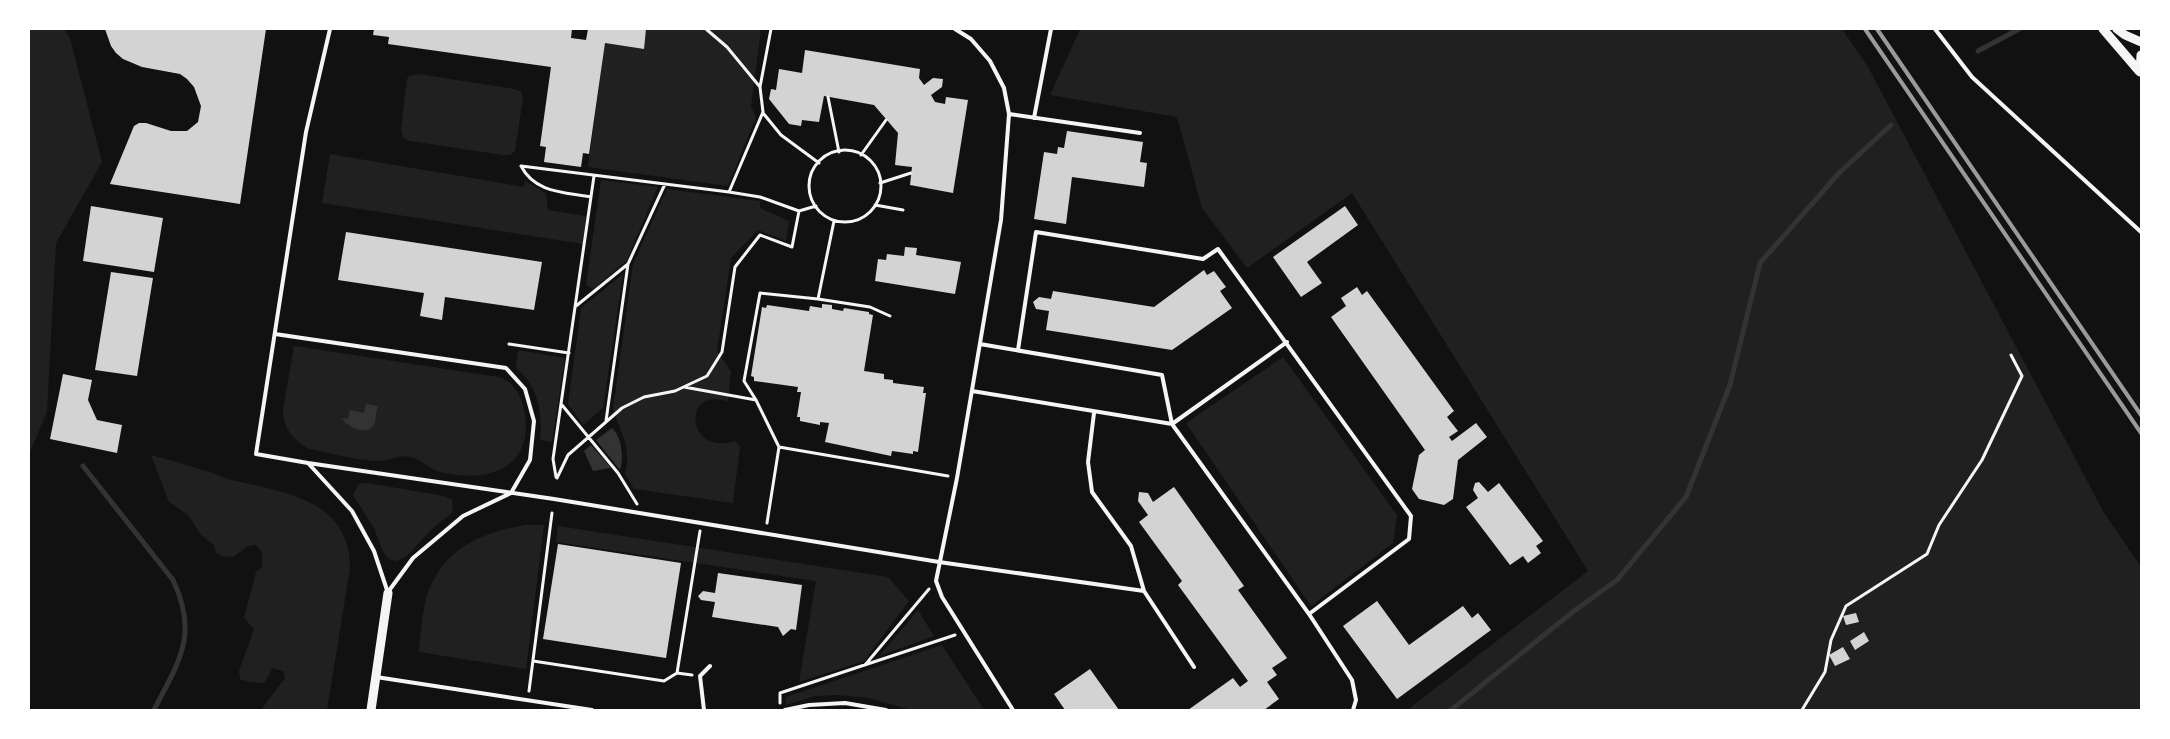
<svg xmlns="http://www.w3.org/2000/svg" width="2170" height="739" viewBox="0 0 2170 739" font-family="'Libre Baskerville',serif">
<style>
.green{fill:#202020}
.water{fill:#333}
.lines{fill:none;stroke-linecap:round;stroke-linejoin:round}
.stream{stroke:#333;stroke-width:5}
.building{fill:#d3d3d3}
.path{stroke:#f5f5f5;stroke-width:3}
.service{stroke:#f5f5f5;stroke-width:4}
.tertiary{stroke:#f5f5f5;stroke-width:9}
.rail{stroke:#9a9a9a;stroke-width:4}
</style>
<rect width="100%" height="100%" fill="#111"/>
<path class="green" d="M29,29H64L70,38L102,162L56,243L47,412L29,454Z
M646,29H761L751,107L756,117L728,186L588,167L605,43L643,49Z
M1080,29H1842L1867,65L2103,511L2141,567V710H1407L1588,571L1352,193L1247,268L1202,208L1177,117L1050,95Z
M418,74L515,89L521,92L523,98L515,151L510,155H503L410,141L403,138L401,129L407,79L410,76Z
M330,154L524,187L525,181L546,193L548,210L586,216L583,244L322,203Z
M601,180L658,187L627,260L594,289L586,285Z
M667,189L760,201V208L789,221L786,241L758,230L731,258L717,351L731,371L728,401C722,400 715,398 709,400C684,407 694,454 735,441L740,447L733,503L634,489L625,474C632,446 621,435 613,409L633,264Z
M623,274L603,408L583,425L568,404L581,308Z
M294,346L499,377C516,383 523,399 525,415C533,471 484,483 440,472C429,469 422,459 410,457C398,454 388,462 377,461C354,460 331,453 309,449C294,441 283,428 283,410Z
M518,350L565,358L552,442L540,440C543,413 538,386 516,368Z
M1283,357L1397,515L1393,543L1311,606L1186,423Z
M151,455C169,460 188,465 206,471C214,473 222,478 231,480C283,492 350,499 350,568L327,710H261L285,678L283,671L272,668L265,683L248,682L240,679L239,671L254,629L244,618L256,572L262,567V552L256,545L248,546L233,557L222,556L216,553L214,545L201,535L188,515L169,502Z
M368,483L444,496L452,500L453,512L433,528L406,557L397,561L389,559L383,552L374,528L353,495L359,484Z
M525,525H544L526,669L419,652C421,633 422,613 427,595C428,590 431,585 433,581C452,544 487,532 525,525Z
M558,526L888,577L909,601L864,661L799,682L816,581L556,542Z
M918,610L934,636L879,656Z
M942,645L984,710H912L868,698L838,695L815,696L786,705V697Z"/>
<path class="water" d="M366,404L378,406C376,411 376,417 375,422C371,437 348,429 342,418L348,419L350,410L364,413Z
M612,428C622,437 624,458 620,470L596,440Z
M591,445L611,468L593,471L584,451Z"/>
<g class="lines">
<path class="stream" d="M1978,51L2019,29
M83,466L173,580C199,635 179,661 154,710
M1451,710L1574,611L1617,580L1686,497L1730,385L1760,263L1840,172L1891,125"/>
</g>
<path class="building" d="M105,29H266L240,204L110,184L134,126L139,123H146L171,131H187L198,122L201,106L194,87L187,79L180,74L142,67L123,59L116,53L111,46Z
M374,29H572L571,38L586,40L588,29H646L644,49L605,43L589,154L583,153L581,167L544,162L546,147L540,146L551,67L388,44L389,37L373,35Z
M805,50L920,69L919,78L924,85L933,78L943,79L942,87L931,95L935,102L945,104L946,97L968,100L953,193L910,185L912,167L895,165L898,133L874,105L824,96L819,122L802,120L801,126L789,124L769,99L771,89L776,90L779,69L802,73Z
M1067,131L1143,142L1140,162L1147,163L1144,187L1072,177L1066,224L1034,219L1044,152L1057,154L1058,147L1064,148Z
M91,206L163,218L154,272L83,261Z
M1345,206L1358,225L1307,262L1322,283L1301,297L1273,257Z
M346,232L542,262L534,310L445,297L442,320L420,316L424,293L338,280Z
M905,247L917,248L916,255L961,262L955,294L875,281L878,259L886,260L887,254L904,256Z
M1204,270L1207,275L1214,271L1226,287L1220,291L1232,308L1172,350L1046,330L1049,311L1036,309L1033,302L1039,297L1051,299L1053,291L1154,307Z
M111,272L153,278L137,376L95,370Z
M1357,287L1362,295L1367,291L1454,411L1447,417L1458,431L1449,437L1452,441L1476,423L1487,437L1458,460L1453,499L1444,505L1419,499L1412,489L1419,455L1425,450L1331,317L1346,306L1341,298Z
M822,304L832,305V309L843,311L844,308L869,312V314L873,315L864,371L884,374V379L893,380V383L924,387L923,393H926L918,452L913,451V454L892,451L891,456L825,442L829,423L820,422V425L800,421V417H797L801,392H797L798,387L754,381V377L751,376L762,307L766,308L767,305L809,311L810,306L822,308Z
M63,374L92,380L88,400L97,420L122,425L117,453L50,439Z
M1479,482L1488,492L1499,483L1543,541L1536,546L1541,553L1528,563L1523,556L1510,565L1466,507L1478,498L1473,490L1475,483Z
M1174,487L1244,586L1238,590L1287,658L1272,668L1277,675L1267,682L1279,699L1264,710H1188L1233,678L1240,687L1248,681L1178,585L1182,581L1139,522L1148,515L1138,501L1139,492L1148,493L1153,502Z
M558,544L681,563L666,658L543,639Z
M718,573L802,585L796,630L791,629L783,636L778,627L712,617L715,602L701,600L698,596L703,591L715,593Z
M1377,601L1409,645L1463,606L1472,618L1478,613L1491,630L1397,699L1343,626Z
M1856,613L1859,622L1846,625L1843,616Z
M1864,632L1869,641L1855,650L1850,641Z
M1843,647L1850,659L1835,666L1829,655Z
M1090,669L1119,710H1065L1054,694Z"/>
<g class="lines">
<path class="path" d="M706,29L727,47L760,87
M828,97L839,152
M763,113L781,135L819,163
M809 186a36 36 0 1 1 72 0a36 36 0 1 1-72 0Z
M861,155L886,120
M521,166L729,192L760,197L799,211L792,247L760,235L735,267L722,352L707,376L675,391L644,397L622,408L568,455L557,478
M521,166C535,193 564,192 591,197
M880,183L911,173
M729,192L763,112L760,87L771,29
M875,205L903,210
M799,211L816,206
M818,299L870,307L890,316
M576,306L628,264
M509,344L569,353
M684,387L756,400L779,447L767,523
M756,400L744,381L760,293L818,299L834,221
M562,405L618,473L637,504
M606,421L628,264L665,184
M779,447L948,476
M556,477L553,459L594,176
M533,661L664,681L677,673
M865,665L929,589
M692,675L677,673L700,531
M529,691L552,513
M780,703V693L955,635
M1802,710L1825,672L1831,640L1846,606L1927,554L1939,525L1982,460L2022,376L2011,355"/>
<path class="service" d="M330,29L306,132L256,454L308,463L352,511L374,551L388,593
M955,29L971,39L990,61L1004,88L1009,114L1001,220L957,478L936,581L942,597L1013,710
M1935,29L1972,77L2141,232
M1009,114L1140,133
M1034,118L1051,29
M275,334L506,368L525,389L534,421L530,460L511,493L463,516L413,558L388,592
M980,344L1162,375L1172,424L1309,614L1352,680L1356,700L1353,710
M1018,350L1036,232L1203,259L1218,249L1411,516L1409,539L1309,614
M972,391L1172,424L1287,342
M1094,413L1088,462L1092,492L1131,546L1144,591L1194,667
M308,463L554,499L939,562L1144,591
M376,677L592,710
M704,710L700,676L710,666
M785,710L809,705L845,703L886,710"/>
<path class="tertiary" d="M2103,29L2139,71
M2117,29L2125,35L2141,42
M2140,72L2141,55
M371,710L388,593"/>
<path class="rail" d="M1865,29L2141,433
M1877,29L2141,415"/>
</g>
<rect width="2170" height="739" fill="none" stroke="#ffffff" stroke-width="60"/>
</svg>
